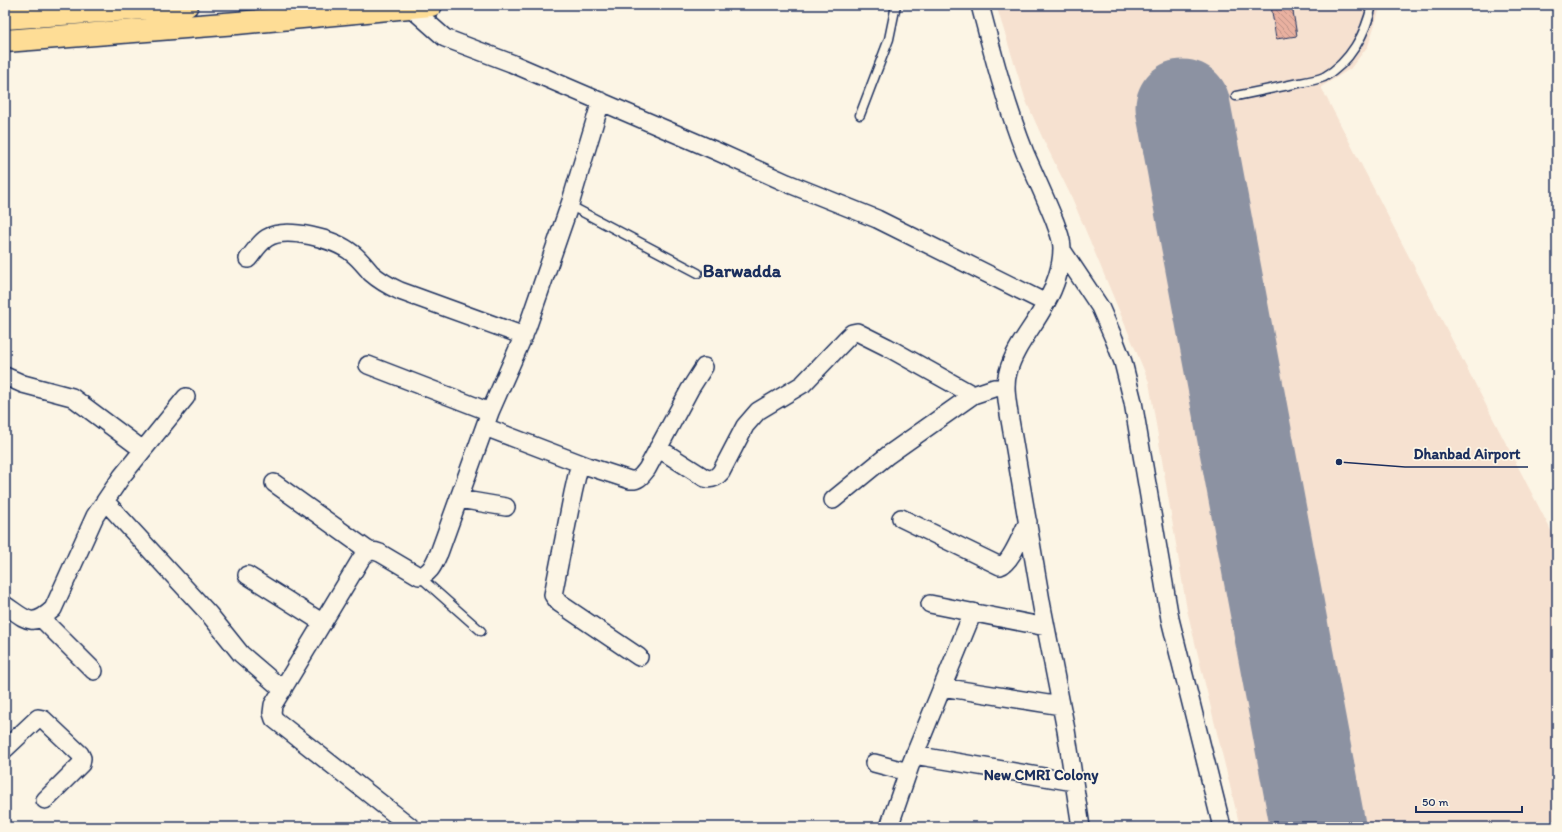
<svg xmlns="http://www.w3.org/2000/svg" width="1562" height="832" viewBox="0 0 1562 832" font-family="Itim,sans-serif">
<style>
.built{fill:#f6e1d0}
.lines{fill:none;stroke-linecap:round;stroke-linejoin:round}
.runway{stroke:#8c92a2;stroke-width:95}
.building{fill:url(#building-back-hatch);stroke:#1b2f5e}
.lane-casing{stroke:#1b2f5e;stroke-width:11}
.street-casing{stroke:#1b2f5e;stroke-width:20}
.primary-casing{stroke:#1b2f5e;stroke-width:25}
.lane{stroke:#fcf5e5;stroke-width:8}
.street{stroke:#fcf5e5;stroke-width:17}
.primary{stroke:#fedd96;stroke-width:22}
.labels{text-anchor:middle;stroke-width:3.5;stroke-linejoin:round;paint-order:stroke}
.neighbourhood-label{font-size:15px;font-weight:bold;fill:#1b2f5e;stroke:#fcf5e5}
.district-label{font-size:18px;font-weight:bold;fill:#1b2f5e;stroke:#fcf5e5}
.leader{fill:none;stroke:#1b2f5e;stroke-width:1.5}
.callout-dot{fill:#1b2f5e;stroke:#fcf5e5;stroke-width:1.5}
.callout-label{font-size:15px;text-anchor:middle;font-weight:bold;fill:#1b2f5e;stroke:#fcf5e5;stroke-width:3.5;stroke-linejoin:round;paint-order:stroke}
</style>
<defs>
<pattern id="building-back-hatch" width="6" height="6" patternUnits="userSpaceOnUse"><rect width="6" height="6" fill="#e9b1a0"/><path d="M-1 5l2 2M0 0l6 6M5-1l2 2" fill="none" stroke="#bc9086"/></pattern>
</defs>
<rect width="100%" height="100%" fill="#fcf5e5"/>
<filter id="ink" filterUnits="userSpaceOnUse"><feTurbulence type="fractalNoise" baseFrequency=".025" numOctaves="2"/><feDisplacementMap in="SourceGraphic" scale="8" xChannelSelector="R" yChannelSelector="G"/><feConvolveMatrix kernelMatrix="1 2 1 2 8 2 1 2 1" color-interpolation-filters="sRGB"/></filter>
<g filter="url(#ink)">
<path class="built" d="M996,5H1381L1368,46L1350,69L1321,87L1557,542V827H1240L1187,610L1149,382L1072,198L1043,139L1026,101Z"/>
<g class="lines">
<path class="runway" d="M1183,107L1318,827"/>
</g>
<path class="building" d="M1271,5H1292L1297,36L1276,39Z"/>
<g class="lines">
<defs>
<path id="lane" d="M1236,96C1256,92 1275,88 1294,84C1304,82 1314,81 1324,77C1350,63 1366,33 1372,5
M860,115L889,39L896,5
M569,205L698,273
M419,576L481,631"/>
<path id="street" d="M980,5C993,55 1006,105 1025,153C1035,176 1046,199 1055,222C1058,231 1062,239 1062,248C1062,266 1055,287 1046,303C1034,327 1015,346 1008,372C1004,385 1007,400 1009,414L1042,607L1066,730L1081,827
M410,7L445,38L511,63L716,151L787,183L877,219L1046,303
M1062,250L1100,307L1114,339L1123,362L1133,402L1170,619L1222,827
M248,259C254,252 259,243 267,238C286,226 335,239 352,253C359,258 365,266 371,273C380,281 389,286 400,291L524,336
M368,365L490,412
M5,376L23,384L72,397L143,450
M485,427L587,466
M658,448L705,478C712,480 716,478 721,472L745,426L758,411L803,384L848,337L852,333L857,332L887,347L973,395
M274,483L369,551
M459,499L506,507
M833,500L888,455L973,395L994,388L1006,387
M105,501L209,614L241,654L283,690
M901,518L1000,566C1011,563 1022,533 1028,522
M247,575L323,623
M930,604L1046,627
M5,605C26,619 31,629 53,609L95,516L122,476L186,397
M42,619L94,671
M639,657L559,603L553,595L573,493L578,471L582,466H587L630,480C639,481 642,475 647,469L690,389L704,367
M942,687L1061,706
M5,749L38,718L43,719L80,754L82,758L81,764L45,800
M914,755L1074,782
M874,763L908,772
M411,827L274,719L272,713L273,705L361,559C368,552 370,549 380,553L419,576C431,574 434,563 439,553L490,412L527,328L571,201L601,101
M889,827L910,766L973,612"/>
<path id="primary" d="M5,18L187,5
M5,41L237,23L431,5"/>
</defs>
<use href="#lane" class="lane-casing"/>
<use href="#street" class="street-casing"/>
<use href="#primary" class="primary-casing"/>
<use href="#lane" class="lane"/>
<use href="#street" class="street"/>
<use href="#primary" class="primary"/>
</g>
</g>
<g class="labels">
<g class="neighbourhood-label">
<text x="1041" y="780">New CMRI Colony</text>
</g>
<g class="district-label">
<text x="742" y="277">Barwadda</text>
</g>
</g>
<path class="leader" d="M1339 462L1405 467H1528"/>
<circle class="callout-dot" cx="1339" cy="462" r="4"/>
<g class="callout-label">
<text x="1467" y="459">Dhanbad Airport</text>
</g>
<rect width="1562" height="832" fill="none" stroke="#fcf5e5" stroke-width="20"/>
<rect x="10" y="10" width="1542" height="812" fill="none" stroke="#1b2f5e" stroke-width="1.5" filter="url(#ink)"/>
<path d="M1416 806v6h106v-6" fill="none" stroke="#1b2f5e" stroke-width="2"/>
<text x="1422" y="806" font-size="12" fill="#1b2f5e" stroke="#fcf5e5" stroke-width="3" paint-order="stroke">50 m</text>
</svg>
